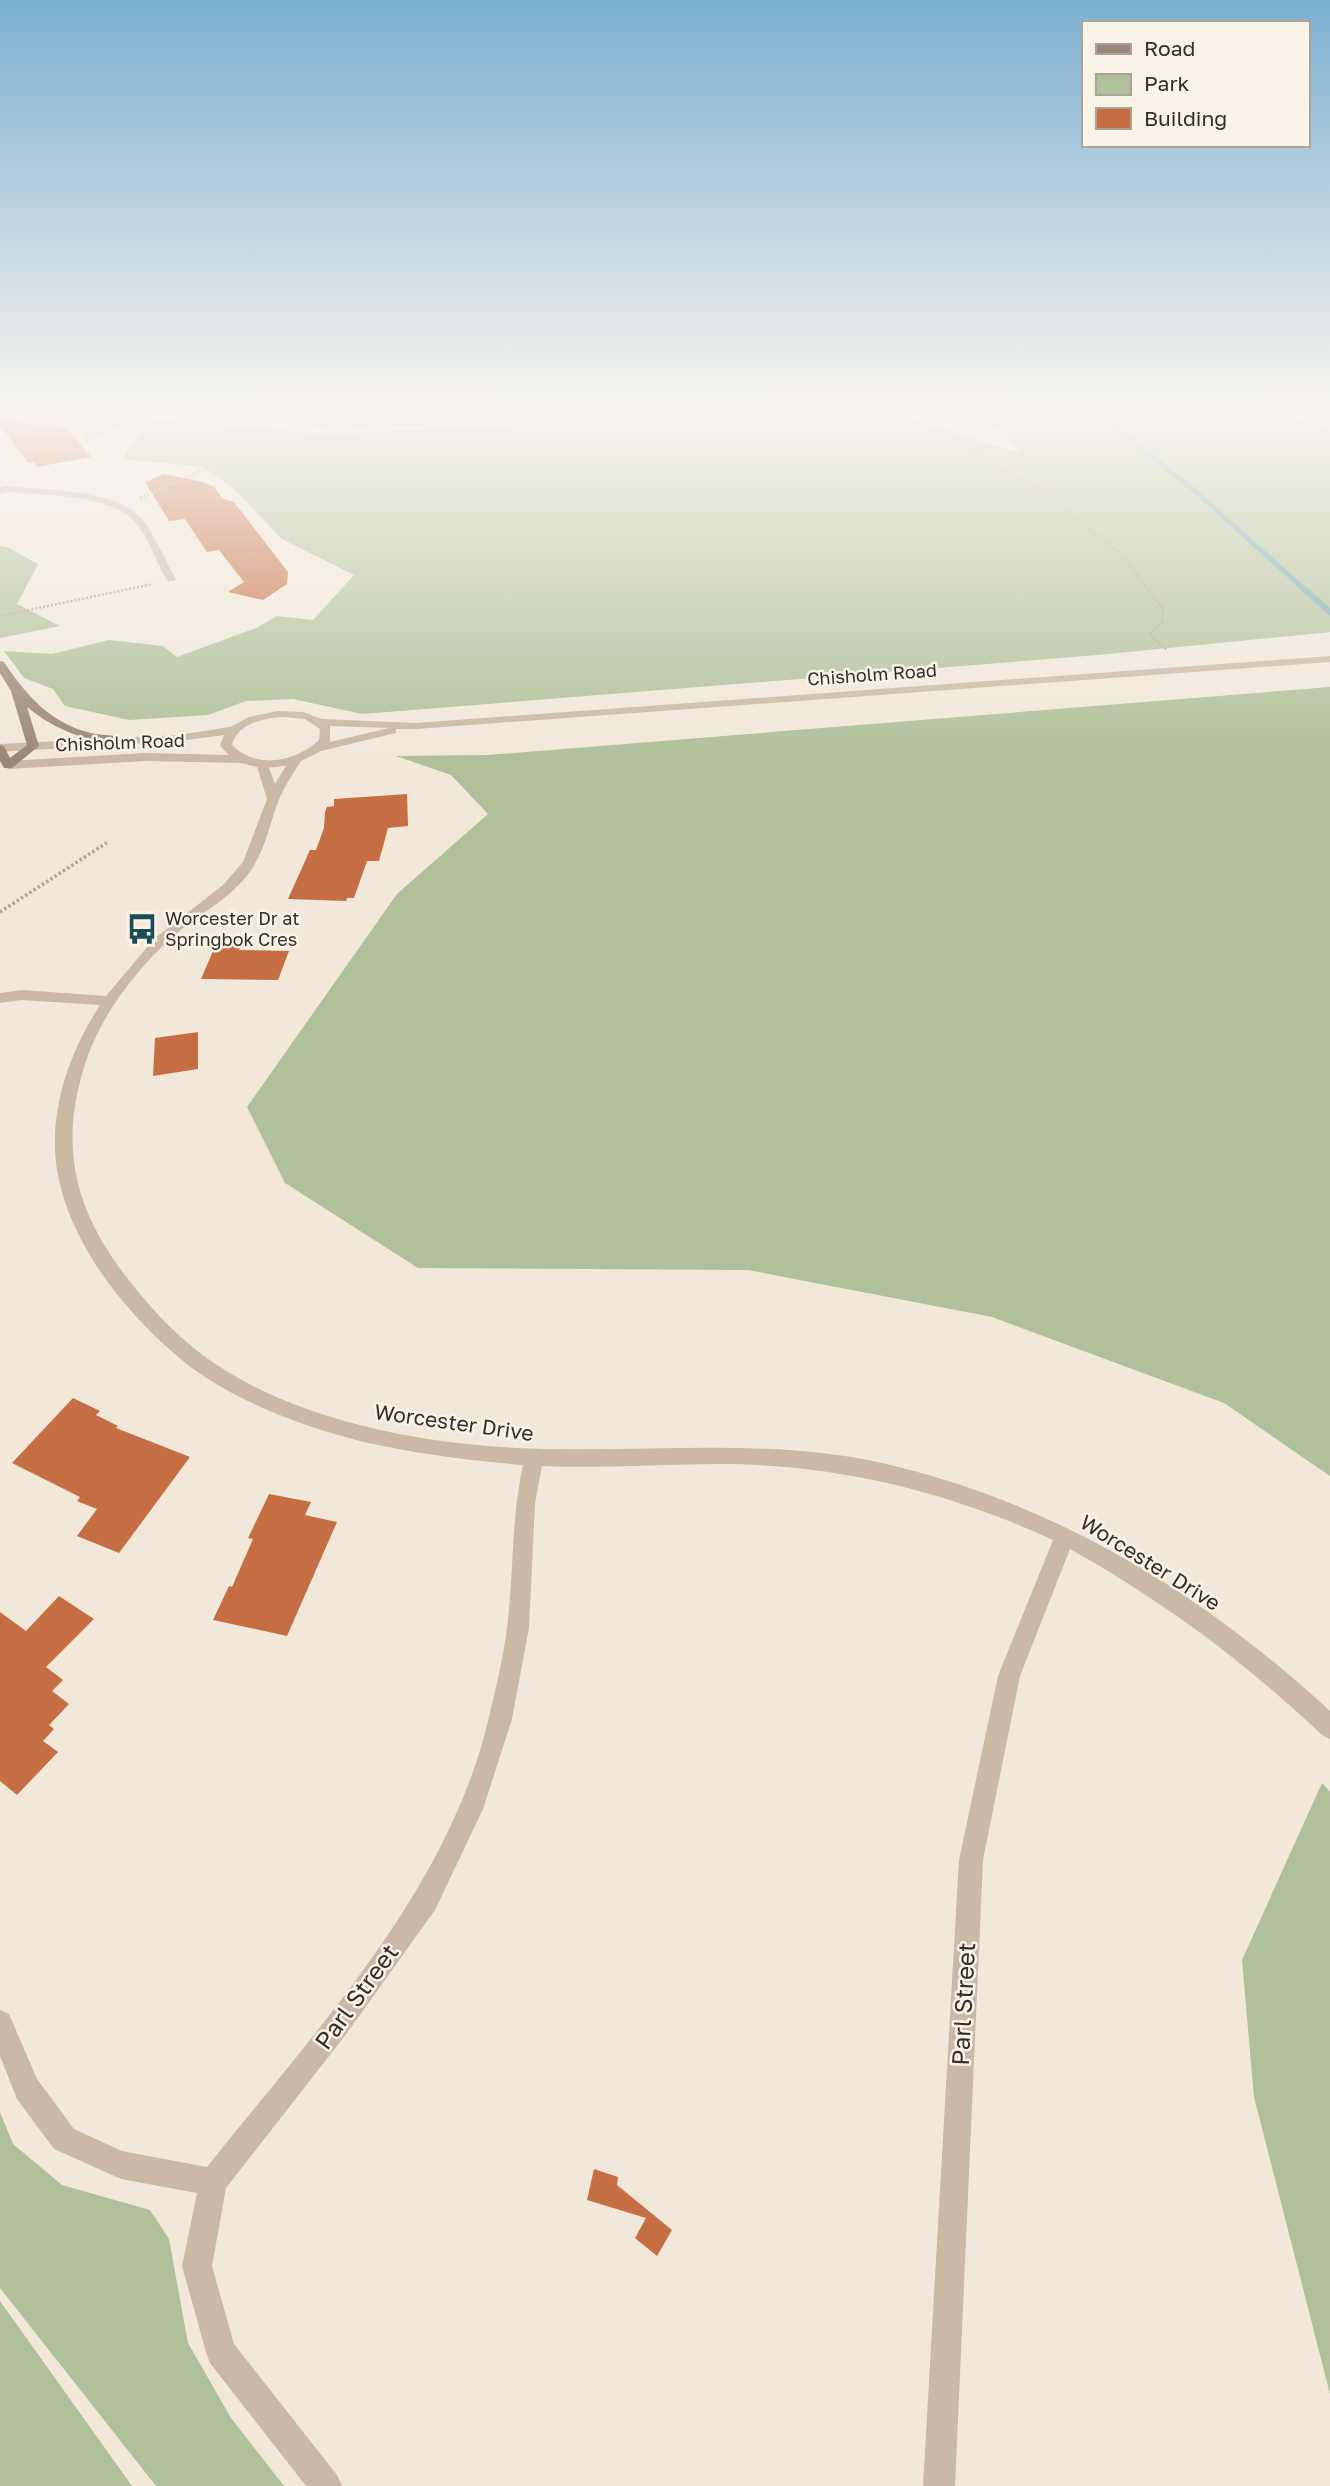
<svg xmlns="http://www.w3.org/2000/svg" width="1330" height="2486" viewBox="0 0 1330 2486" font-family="'Golos Text',sans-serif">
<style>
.green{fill:#b0c09a}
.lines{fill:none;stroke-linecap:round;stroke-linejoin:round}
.stream-far1{stroke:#79a7ae;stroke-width:5}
.stream{stroke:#79a7ae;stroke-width:6}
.building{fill:#c66e43}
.path-far1{stroke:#b5a390;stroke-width:2.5;stroke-dasharray:2 2;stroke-linecap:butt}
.path{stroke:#b5a390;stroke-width:3.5;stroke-dasharray:2.5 2.5;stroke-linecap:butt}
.minor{fill:#c9b9a6;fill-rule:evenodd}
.tertiary{fill:#c9b9a6;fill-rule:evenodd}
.secondary{fill:#9d8877;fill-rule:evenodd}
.labels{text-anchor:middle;stroke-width:5;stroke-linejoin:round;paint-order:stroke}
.far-street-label{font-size:18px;fill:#352d27;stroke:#f9f2e6}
.far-poi-label{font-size:18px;fill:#352d27;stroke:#f9f2e6;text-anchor:start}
.street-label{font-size:21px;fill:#352d27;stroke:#f9f2e6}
.near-street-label{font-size:24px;fill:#352d27;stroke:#f9f2e6}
</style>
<rect width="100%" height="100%" fill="#f1e8da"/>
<path class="green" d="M18,410H126L141,414L86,444L78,421Z
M217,410H883L1020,453L1006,433L964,410H1235L1264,419L1281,416L1322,425L1330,432V632L1098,655L362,714L293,699L246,701L208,715L129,720L65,706L53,689L24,678L4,651L52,654L109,640L163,646L177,657L256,628L277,616L313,620L354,575L282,539L236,491L204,467L122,459L150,419L324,434L559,423L544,418L336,430Z
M0,546L7,547L38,564L17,604L60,626L0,638Z
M1330,687V1476L1224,1403L992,1317L748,1270L418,1268L285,1183L247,1107L397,894L488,814L451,775L396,756L488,755Z
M1322,1783L1330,1792V2394L1254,2097L1242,1960Z
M0,2112L13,2144L62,2185L150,2210L169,2239L188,2343L231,2418L284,2486H156L0,2288Z
M0,2301L132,2486H0Z"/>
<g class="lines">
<path class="stream-far1" d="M1092,410L1194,490L1305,590"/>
<path class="stream" d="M1303,588L1330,612"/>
</g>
<path class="building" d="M0,420L67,428L91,457L37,467L34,462L28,463L0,425Z
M164,474L203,482L214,487L223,499L234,502L288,572L287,584L263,600L228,592L244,582L219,550L207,552L185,519L169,521L145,482Z
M407,794L408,826L388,828L379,861H367L354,898H347L346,901L288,899L310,850H316L324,828L325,812L327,807L334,806V799Z
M216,944H242L239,950L289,951L278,980L201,979Z
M198,1032V1069L153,1076L155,1038Z
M73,1398L100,1411L96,1415L118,1426L116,1428L190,1457L119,1553L77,1536L97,1509L77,1501L80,1497L12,1463Z
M269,1494L311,1502L305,1515L337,1522L287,1636L213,1620L229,1586L232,1587L253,1539L248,1538Z
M59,1596L94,1619L46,1667L63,1680L52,1691L69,1704L49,1725L54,1729L43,1741L58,1752L17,1795L0,1781V1612L26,1631Z
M594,2169L618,2177L617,2185L672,2230L657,2256L635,2238L646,2218L587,2200Z"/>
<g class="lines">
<path class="path-far1" d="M947,430L966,448L1038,489L1121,554L1163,609L1162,623L1149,634L1168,651
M140,498L209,467
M0,616L153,584"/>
<path class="path" d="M0,912L108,842"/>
<path class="minor" d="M916,410H930L946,416L942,418Z
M5,486C42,490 115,489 141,518C156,536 165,560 176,580L168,582C156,563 149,536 133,520C107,494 41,495 6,492L0,494V488Z
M292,756L302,759C294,773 284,786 278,802C269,826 265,851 249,873C231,897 205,911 182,929C139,964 98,1017 83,1071C59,1151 77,1214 128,1279C148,1305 170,1329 195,1349C289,1424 438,1448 555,1449C669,1451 783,1438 894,1466C1061,1506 1205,1596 1330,1711V1739L1322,1735C1245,1662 1163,1601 1070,1549L1020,1676L983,1860L955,2486H923L959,1860L998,1676L1053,1540C951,1493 847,1467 734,1464C670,1463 606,1469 542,1466L535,1503L529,1628L512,1719L483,1809L435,1910L347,2033L226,2188L212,2266L234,2344L337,2475L342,2486H306L210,2363L206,2352L182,2266L197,2193L121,2179L54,2149L17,2099L0,2056V2010L9,2014L37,2079L74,2129L122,2151L207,2167C315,2031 449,1890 489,1717C496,1688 503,1658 507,1628C514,1574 511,1519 523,1465C443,1458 365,1448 290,1419C253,1405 214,1386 183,1361C127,1315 69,1244 57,1170C48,1112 69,1053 100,1005L22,1000L0,1003V993L22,990L106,996L154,939L223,885L243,862L267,799L256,763L266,760L275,784Z"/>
<path class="tertiary" d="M1330,656V662L416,729H396V733L321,751L295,764L276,767L261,768L241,763L146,761L8,769L2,765L8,761L146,753L229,755L220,746L224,735L179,741L0,752V744L179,735L230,727L249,717L277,711L303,712L322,719L416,723ZM284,717L305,719L320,729L319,740C295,762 257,770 232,745C238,723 263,718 284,717ZM330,726L389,728L330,742Z"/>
<path class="secondary" d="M0,661L4,662C25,694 51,724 91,733C103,736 119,734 128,741L122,745C85,740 56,731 27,707L39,746L12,768H4L0,761V745L4,746L10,758L27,745L11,691L0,673Z"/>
</g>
<linearGradient id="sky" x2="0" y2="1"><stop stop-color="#7bafd1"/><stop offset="0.54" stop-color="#f9f5ee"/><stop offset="1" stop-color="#f9f5ee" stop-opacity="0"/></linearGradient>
<rect width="1330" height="758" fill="url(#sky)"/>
<defs>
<symbol id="bus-bare" viewBox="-9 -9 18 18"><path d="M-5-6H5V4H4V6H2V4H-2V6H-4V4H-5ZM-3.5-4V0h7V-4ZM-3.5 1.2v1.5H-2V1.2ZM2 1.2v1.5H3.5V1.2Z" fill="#1c4d56" stroke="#f9f2e6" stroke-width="2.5" paint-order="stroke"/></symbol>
</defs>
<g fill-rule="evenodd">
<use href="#bus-bare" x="120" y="907" width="44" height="44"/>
</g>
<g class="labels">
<g class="far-street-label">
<text transform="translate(872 675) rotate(-4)" y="6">Chisholm Road</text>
<text transform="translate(120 743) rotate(-2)" y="6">Chisholm Road</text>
</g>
<g class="far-poi-label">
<text x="165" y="925">Worcester Dr at<tspan x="165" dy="21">Springbok Cres</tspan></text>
</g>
<g class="street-label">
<text transform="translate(454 1423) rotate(8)" y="7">Worcester Drive</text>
<text transform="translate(1150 1563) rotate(32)" y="7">Worcester Drive</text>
</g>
<g class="near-street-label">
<text transform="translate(357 1997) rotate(-54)" y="8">Parl Street</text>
<text transform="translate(964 2004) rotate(-87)" y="8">Parl Street</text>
</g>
</g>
<rect x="1082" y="21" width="228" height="126" fill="#f9f2e6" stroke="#aba39a" stroke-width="2"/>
<rect x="1096" y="44" width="35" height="10" fill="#9d8877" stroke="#aba39a" stroke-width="2"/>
<text x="1144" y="56" font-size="21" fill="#352d27">Road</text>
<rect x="1096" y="74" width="35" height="21" fill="#b0c09a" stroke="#aba39a" stroke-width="2"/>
<text x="1144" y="91" font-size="21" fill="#352d27">Park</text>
<rect x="1096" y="108" width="35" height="21" fill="#c66e43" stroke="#aba39a" stroke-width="2"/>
<text x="1144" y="126" font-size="21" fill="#352d27">Building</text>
</svg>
